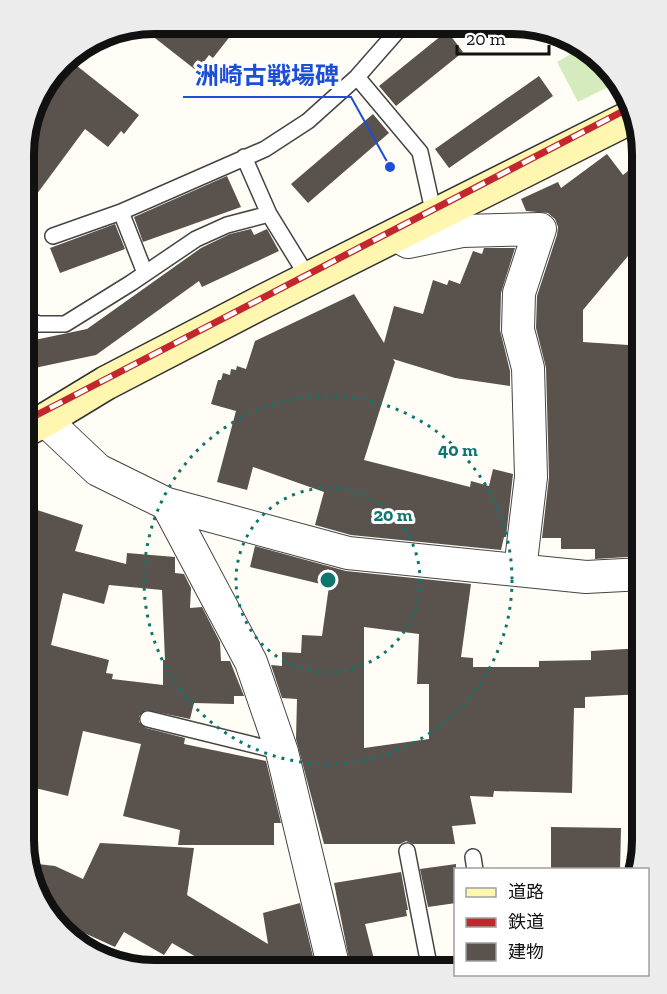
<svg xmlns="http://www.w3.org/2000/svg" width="667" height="994" viewBox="0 0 667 994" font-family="'Zilla Slab','Noto Sans JP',serif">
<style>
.green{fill:#d5ebbd}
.building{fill:#5a524d;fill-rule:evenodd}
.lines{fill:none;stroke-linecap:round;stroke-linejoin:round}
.lane-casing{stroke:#444;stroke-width:18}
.street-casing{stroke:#444;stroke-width:34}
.secondary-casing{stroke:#333;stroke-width:36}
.lane{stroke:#fff;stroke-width:15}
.street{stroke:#fff;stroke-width:32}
.secondary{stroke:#fff6b0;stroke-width:33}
.rail-casing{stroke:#c4262e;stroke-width:7}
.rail{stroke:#fff;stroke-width:4.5;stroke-dasharray:14;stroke-linecap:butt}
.ring{fill:none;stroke:#0f766e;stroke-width:3;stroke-dasharray:3 6}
.rim{fill:none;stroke:#111;stroke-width:8}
.centre{fill:#0f766e;stroke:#fff;stroke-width:3}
.ring-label{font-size:18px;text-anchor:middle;font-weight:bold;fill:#0f766e;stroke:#fff;stroke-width:6;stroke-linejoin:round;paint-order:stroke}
.leader{fill:none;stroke:#1d4ed8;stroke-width:2}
.callout-dot{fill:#1d4ed8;stroke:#fff;stroke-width:2}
.callout-label{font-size:24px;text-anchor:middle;font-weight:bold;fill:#1d4ed8;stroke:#fff;stroke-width:6;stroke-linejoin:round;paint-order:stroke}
</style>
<rect width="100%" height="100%" fill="#fffdf5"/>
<path class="green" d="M583,47L592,51L616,83L578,102L557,62Z"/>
<path class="building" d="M235,30L213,58L209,55L197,71L146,31Z
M447,31L463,52L396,106L379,86Z
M67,58L139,115L124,134L121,131L108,147L85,129L25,210V137L41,89Z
M539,76L553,96L449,168L435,149Z
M373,114L389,133L308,203L291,184Z
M607,154L623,175L643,159V238L583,310V342L643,346V556L595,559V549H561V538H542L549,477L546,368L536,328L537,296L557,235L558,227L555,219L548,213L526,211L521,199L558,182L561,188Z
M227,176L241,207L143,242L134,217Z
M115,224L125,249L60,273L50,248Z
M251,229L254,235L267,229L279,251L202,287L199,281L96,355L25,370V342L87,329L201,248L230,234Z
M484,248H515L501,293L500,330L510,371V386L455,378L393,359L395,362L364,460L470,487L471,481L489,486L493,469L513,474L506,537H504L501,550L351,535L315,525L324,492L253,467L247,490L217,482L236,411L211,404L218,380H221L223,373L230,375L231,369L236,370L237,366L246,369L255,341L354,294L384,343L394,306L423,314L433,280L447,285L449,280L460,284L473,251L482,254Z
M25,506L83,525L75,551L126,564L127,553L175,557V573L184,574L191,588L190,608L202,607L220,642L221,661H230L244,696H234V704L194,703L190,719L146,710L139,716V722L146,728L185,738L184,744L266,761L281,823H274V845H178L180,830L123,816L141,744L83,731L68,796L27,786L29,778L24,777V593L30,568L24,567ZM109,585L162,590L165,660H163V685L112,679L113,674L106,673L109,660L51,645L63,593L104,604Z
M255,546L346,571L471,584L461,657L473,658V667H539V661L591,660V651L643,648V694L585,697V708H574L572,793L494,791L493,797L470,796L476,824L452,826L455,844H413L406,841L400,844H324L296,739L297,699L282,698L271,665L282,666V652L301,653L302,635L322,636L329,586L250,567ZM364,627L419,634L417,684H429V739L364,748Z
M551,827L621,828L620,870H551Z
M100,843L194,848L187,895L268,944L263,913L300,903L316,969H217L172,943L164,955L124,932L115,947L58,921L34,890L29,863L55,866L83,879Z
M456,864V903L428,907L420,869Z
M401,872L408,910H406L407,916L365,924L375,963L351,969L334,883Z"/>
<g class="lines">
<defs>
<path id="lane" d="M481,27H498
M357,77L420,152L434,215
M244,157L269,214L309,279
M121,212L145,273
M53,236L121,212L265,149L308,121L357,77L400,28
M25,319L39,324H65L131,283L196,239L227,225L269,214
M148,719L282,752
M407,851L430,970
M473,857L475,870"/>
<path id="street" d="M396,235L408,242L462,231L540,229L519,293L518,330L528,368L531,477L520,570
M45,420L98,470L167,504L348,553L586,577L643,574
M167,504L251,662L282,752L334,969"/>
<path id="secondary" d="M25,430L45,420L106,383L264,301L635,115"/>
</defs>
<use href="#lane" class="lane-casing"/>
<use href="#street" class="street-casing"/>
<use href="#secondary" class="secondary-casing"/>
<use href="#lane" class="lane"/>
<use href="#street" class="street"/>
<use href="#secondary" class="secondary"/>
<defs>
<path id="rail" d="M25,421L633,106"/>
</defs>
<use href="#rail" class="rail-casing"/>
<use href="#rail" class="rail"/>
</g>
<g class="ring">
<circle cx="328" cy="580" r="92"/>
<circle cx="328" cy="580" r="184"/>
</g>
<path d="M0 0H667V994H0ZM154 34H512A120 120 0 0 1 632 154V840A120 120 0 0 1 512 960H154A120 120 0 0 1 34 840V154A120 120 0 0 1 154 34Z" fill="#ececec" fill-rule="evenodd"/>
<path class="rim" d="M154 34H512A120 120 0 0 1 632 154V840A120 120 0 0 1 512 960H154A120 120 0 0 1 34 840V154A120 120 0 0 1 154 34Z"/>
<circle cx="328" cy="580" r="9" class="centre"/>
<g class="ring-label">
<text x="458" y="456">40 m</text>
<text x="393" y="521">20 m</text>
</g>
<path class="leader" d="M390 167L351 97H183"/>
<circle class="callout-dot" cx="390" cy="167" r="6"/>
<g class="callout-label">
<text x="267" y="84">洲崎古戦場碑</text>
</g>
<rect x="454" y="868" width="195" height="108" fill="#ffffff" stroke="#a0a0a0" stroke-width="1.5"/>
<rect x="466" y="888" width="30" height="9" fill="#fff6b0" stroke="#a0a0a0" stroke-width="1.5"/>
<text x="508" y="898" font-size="18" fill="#111111">道路</text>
<rect x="466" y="918" width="30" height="9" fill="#c4262e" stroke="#a0a0a0" stroke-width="1.5"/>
<text x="508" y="928" font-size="18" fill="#111111">鉄道</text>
<rect x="466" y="943" width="30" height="18" fill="#5a524d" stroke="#a0a0a0" stroke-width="1.5"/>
<text x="508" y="958" font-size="18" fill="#111111">建物</text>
<path d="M457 45v9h92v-9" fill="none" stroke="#111111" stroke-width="3"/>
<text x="466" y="45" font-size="18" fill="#111111" stroke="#ffffff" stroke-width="4.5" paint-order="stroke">20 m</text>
</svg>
